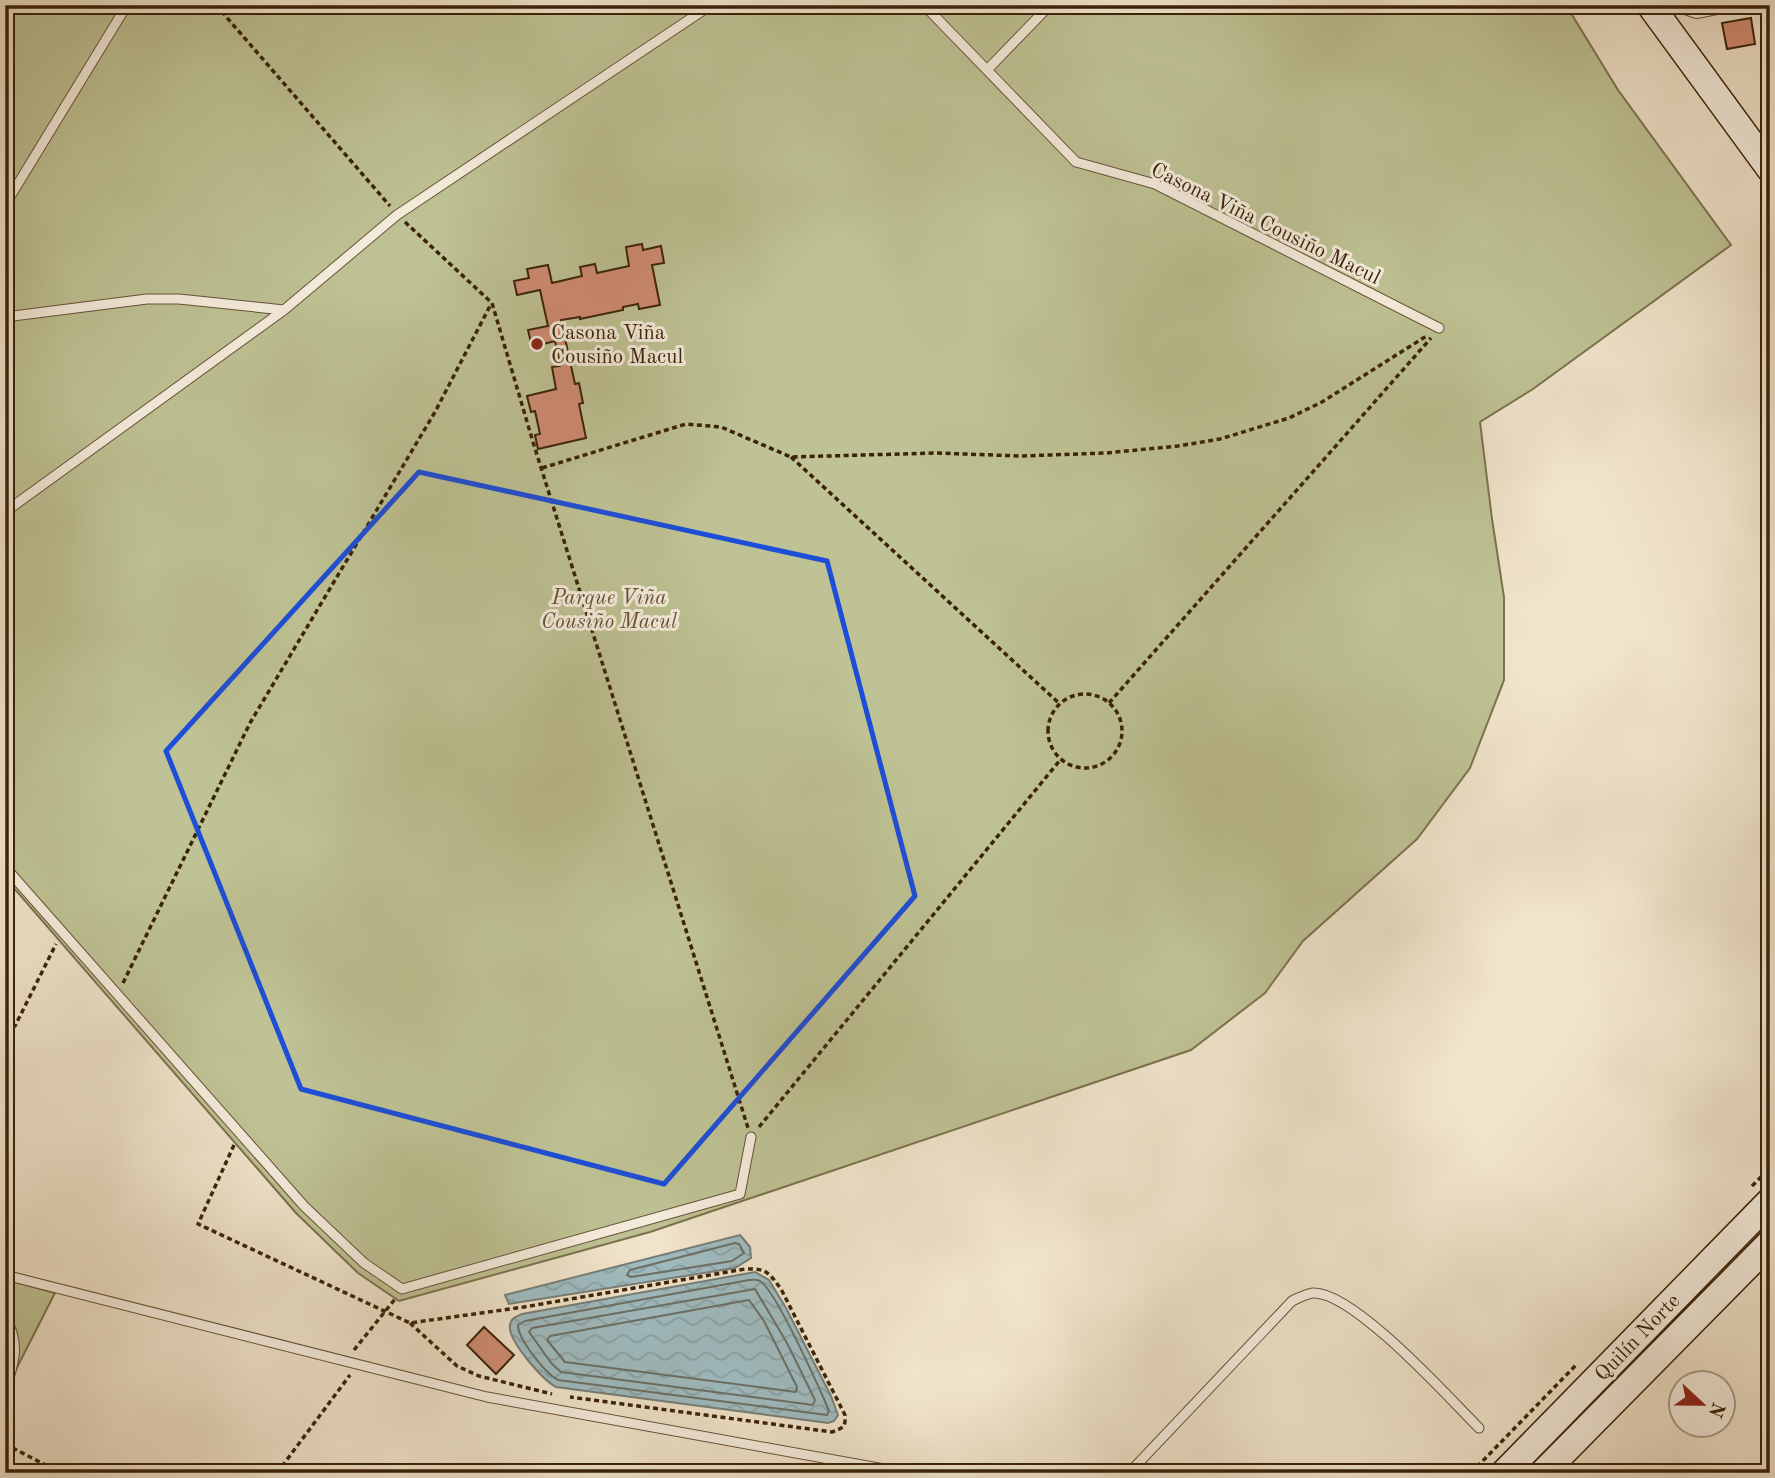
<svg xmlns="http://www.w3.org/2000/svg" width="1775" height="1478" viewBox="0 0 1775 1478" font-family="'Old Standard TT',serif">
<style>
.grass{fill:url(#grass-tufts);stroke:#7c724e;stroke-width:2}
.green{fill:#bec294;stroke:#7c724e;stroke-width:2}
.water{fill:url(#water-waves);stroke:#777e77;stroke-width:2}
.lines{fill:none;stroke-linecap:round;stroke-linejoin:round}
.shore{stroke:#6c6f64;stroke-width:2}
.building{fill:#d18c73;stroke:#3a2208;stroke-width:2}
.lane-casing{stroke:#685239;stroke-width:11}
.street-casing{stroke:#685239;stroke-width:20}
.secondary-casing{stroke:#3a2208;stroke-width:29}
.path{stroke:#3a2208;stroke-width:3.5;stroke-dasharray:5 3.5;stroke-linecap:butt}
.lane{stroke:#f5eddd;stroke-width:9}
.street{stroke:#f5eddd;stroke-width:18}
.secondary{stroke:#f5eddd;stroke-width:26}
.marked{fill:none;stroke:#1d4ed8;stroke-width:5;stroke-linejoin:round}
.poi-dot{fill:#8f2418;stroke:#f5eddd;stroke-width:2.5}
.labels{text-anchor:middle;stroke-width:6;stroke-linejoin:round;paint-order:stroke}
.street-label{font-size:21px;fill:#3a2208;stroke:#f5eddd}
.poi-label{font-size:21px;fill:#3a2208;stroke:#f5eddd;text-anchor:start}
.park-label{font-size:21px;font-style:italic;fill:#625232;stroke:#f5eddd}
</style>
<defs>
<pattern id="grass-tufts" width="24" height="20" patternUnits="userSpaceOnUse" patternTransform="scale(1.75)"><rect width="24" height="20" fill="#bec294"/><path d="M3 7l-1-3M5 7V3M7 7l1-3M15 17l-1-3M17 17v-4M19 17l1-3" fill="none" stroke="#a4a67e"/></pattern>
<pattern id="water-waves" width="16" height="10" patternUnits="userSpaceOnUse" patternTransform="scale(1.75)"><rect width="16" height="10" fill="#9fbcc1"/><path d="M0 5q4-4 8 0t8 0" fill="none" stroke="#8aa1a4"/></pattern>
</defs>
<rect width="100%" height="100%" fill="#f0e4cb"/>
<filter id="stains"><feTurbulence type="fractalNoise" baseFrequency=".00286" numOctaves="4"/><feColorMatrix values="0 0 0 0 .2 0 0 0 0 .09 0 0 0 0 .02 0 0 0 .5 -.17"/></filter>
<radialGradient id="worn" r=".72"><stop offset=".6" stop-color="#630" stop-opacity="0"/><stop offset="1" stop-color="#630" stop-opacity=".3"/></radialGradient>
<path class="grass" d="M1770,1212V1231L1533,1473H1515Z"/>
<path class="green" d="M5,5H1566L1618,90L1731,245L1533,389L1480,422L1492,519L1504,597V680L1470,768L1417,839L1303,941L1265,993L1191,1050L650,1232L399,1301L358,1273L296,1213L5,878Z
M5,1279L55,1293L5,1391Z"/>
<path class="water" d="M740,1235L750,1247L751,1258L735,1268L509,1304L505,1295Z
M755,1272L769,1280L786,1308L831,1396L838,1415L834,1421L828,1423L556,1387C543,1380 507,1340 510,1325C511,1318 517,1316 522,1314Z"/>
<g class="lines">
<path class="shore" d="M735,1243L739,1244L744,1253L732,1261L631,1277L627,1275L630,1270Z
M749,1280C754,1280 756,1279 760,1281C775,1290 815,1379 824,1399L829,1411L827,1415L558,1380C545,1373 518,1339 518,1325L525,1321Z
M755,1289L787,1343L815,1400L813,1405L561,1372L552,1364L529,1332L532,1328Z
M749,1300L764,1321L797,1387L796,1392L565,1362L547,1340L550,1336Z"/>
</g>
<path class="building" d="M1761,5H1770V35Z
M1751,18L1755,44L1727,49L1722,23Z
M642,244L643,250L661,246L664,263L652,265L660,305L639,309L638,304L623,307V310L580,319V317L561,320L575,384L579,383L583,403L579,404L586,438L538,449L535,435L540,434L535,411L531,412L527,396L556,389L552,367L560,366L555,341L532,347L528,330L548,326L540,290L517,295L514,281L529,278L527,269L548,265L552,283L582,276L580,267L595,264L597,273L629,266L626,247Z
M484,1327L514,1355L496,1374L467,1345Z"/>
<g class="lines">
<defs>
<path id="lane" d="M924,5L1076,162L1155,184L1439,328
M987,70L1050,5
M5,205L127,5
M5,317L147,299H179L284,310
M5,512L284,310L397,215L711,5
M5,867L304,1206L364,1263L402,1289L740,1194L751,1137
M5,1275L487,1397L906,1473
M5,1316C21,1346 14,1361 5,1392
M1129,1473L1292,1301C1298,1298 1306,1294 1313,1293C1353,1291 1449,1398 1479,1428"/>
<path id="street" d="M1686,5L1697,9L1717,5"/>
<path id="secondary" d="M1650,5L1770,169
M1504,1473L1770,1201
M1543,1473L1770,1243"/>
</defs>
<use href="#lane" class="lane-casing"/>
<use href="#street" class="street-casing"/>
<use href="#secondary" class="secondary-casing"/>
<path class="path" d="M216,5L390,206
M405,222L492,303L533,442L748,1128
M791,457L1060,704
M542,468L686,424L721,427L791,457L936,453L1021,456L1106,453L1178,446L1220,439L1289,418L1322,402L1428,335
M1048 731a37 37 0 1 1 74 0a37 37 0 1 1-74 0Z
M1109,703L1431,338
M123,983L250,723L435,412L491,304
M5,1021L15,1026L56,944
M759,1127L1061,759
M234,1145L198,1224L410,1323L524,1307L745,1269C767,1268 769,1273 781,1289L845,1415C846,1427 843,1428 832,1432L570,1397
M1752,1186L1770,1168
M410,1323L457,1366L479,1376L552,1394
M354,1350L395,1299
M5,1444L61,1473
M277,1473L350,1375
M1471,1473L1577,1364"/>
<use href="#lane" class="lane"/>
<use href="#street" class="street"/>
<use href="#secondary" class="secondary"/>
</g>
<path class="marked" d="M419,472L827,561L915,896L664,1184L301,1089L166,751Z"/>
<circle class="poi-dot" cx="537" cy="344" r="7"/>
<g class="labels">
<g class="street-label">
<text transform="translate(1266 223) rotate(26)" y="7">Casona Viña Cousiño Macul</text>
<text transform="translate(1637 1337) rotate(-46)" y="7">Quilín Norte</text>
</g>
<g class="poi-label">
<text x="551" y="339">Casona Viña<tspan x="551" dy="24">Cousiño Macul</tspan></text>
</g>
<g class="park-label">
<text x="609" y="604">Parque Viña<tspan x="609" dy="24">Cousiño Macul</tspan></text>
</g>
</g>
<rect width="1775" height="1478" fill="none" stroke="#f0e4cb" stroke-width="28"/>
<rect x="7" y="7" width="1761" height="1464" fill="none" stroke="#3a2208" stroke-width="3.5"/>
<rect x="14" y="14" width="1747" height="1450" fill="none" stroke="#3a2208" stroke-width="2"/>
<g transform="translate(1702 1404) rotate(112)"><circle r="33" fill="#f5eddd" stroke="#aa9c88" stroke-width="2"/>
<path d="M0-5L12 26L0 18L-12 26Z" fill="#8f2418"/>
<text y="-10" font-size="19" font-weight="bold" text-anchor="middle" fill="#3a2208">N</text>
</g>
<rect width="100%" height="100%" filter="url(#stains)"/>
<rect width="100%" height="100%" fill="url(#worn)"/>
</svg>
